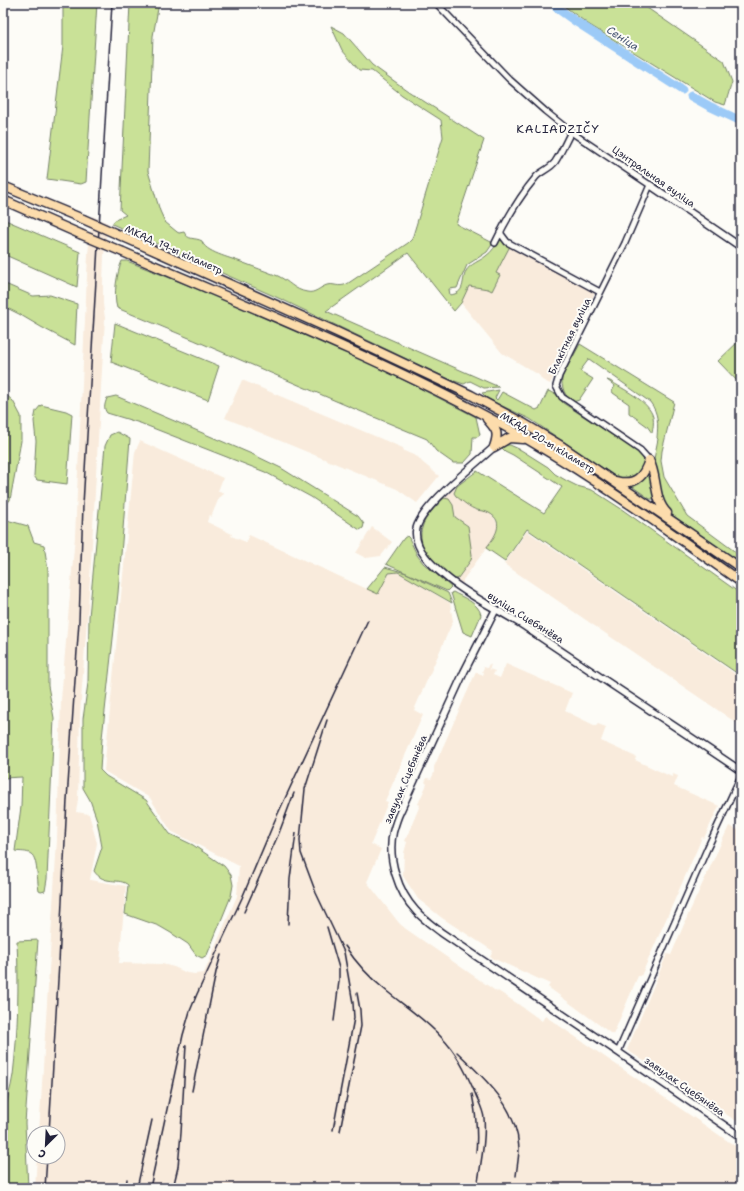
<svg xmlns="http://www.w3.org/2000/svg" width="744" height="1191" viewBox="0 0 744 1191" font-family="'Shantell Sans',sans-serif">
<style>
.built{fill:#f9ebdc}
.green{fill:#c9e197;stroke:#768269}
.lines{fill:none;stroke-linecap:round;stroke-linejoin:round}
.river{stroke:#9ccaf7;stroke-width:9}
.minor-casing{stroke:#22223b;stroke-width:8}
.tertiary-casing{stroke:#22223b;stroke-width:9}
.trunk-casing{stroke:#22223b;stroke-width:11}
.minor{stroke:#fdfcf7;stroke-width:5}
.tertiary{stroke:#fdfcf7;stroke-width:6}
.trunk{stroke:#fcdcac;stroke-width:8}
.rail{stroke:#22223b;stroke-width:1.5}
.trunk-bridge-casing{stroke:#22223b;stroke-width:11;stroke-linecap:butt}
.trunk-bridge{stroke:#fcdcac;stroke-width:8}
.labels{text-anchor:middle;stroke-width:4;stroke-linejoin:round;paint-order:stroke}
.street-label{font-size:10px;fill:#22223b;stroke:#fdfcf7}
.water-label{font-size:11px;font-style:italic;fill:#475473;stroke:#fdfcf7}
.quarter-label{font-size:12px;letter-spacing:1px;fill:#22223b;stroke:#fdfcf7}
</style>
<rect width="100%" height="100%" fill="#fdfcf7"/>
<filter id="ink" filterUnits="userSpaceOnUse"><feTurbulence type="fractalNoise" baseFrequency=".025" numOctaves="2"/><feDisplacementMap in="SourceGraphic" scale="8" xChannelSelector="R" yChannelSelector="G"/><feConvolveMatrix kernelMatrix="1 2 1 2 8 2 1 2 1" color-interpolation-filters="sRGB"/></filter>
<g filter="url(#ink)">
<path class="built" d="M92,216L108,223L104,255L103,283V304L105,318L90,579L80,714L78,799L76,812L89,814L97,843L90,880L126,886L119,963L162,964L174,967L187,973L195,974L204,973L237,896L239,866L171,831L150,798L104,771L135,452L140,441L223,478L218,491L224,494L219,498L211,517L209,515L207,522L232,534L231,536L246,542L249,535L378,594L389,573L398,572L450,603L453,621L414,710L423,715L385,801L388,802L371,844L381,849L367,882L399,923L406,929L497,992L498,991L518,1004L542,1021L545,1016L741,1150V1188H35L37,1157H58V1133H39L57,840L61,700L75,536L88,254Z
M510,245L595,292L550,384L542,380L539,375L502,353L461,303L469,286L488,289L492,291L500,275L496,273Z
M242,380L403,448L404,451L418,457L422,462L439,476L417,503L397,489L225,418Z
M457,486L454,493L456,496L476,510L488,512L491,514L495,519L498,526L496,535L463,580V584L453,579L458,578L472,557L468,526L455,517L453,505L444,498Z
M372,527L392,542L381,556L366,558L356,553Z
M527,531L741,678V726L504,564Z
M489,664L491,665L489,669L495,671L493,675L500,678L506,664L572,693L565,711L596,726L598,724L606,727L601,741L636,757L635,760L672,777L673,774L678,776L674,786L719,806L704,838L702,837L698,847L641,976H638L613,1035L548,987L550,984L490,957L493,951L442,918L427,906L418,899L403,876L404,853L407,842L405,841L420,805L418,804L427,784L425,782L427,778L431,779L434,773V767L476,672L483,675L484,672H482L484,667L487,668Z
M729,826L741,831V1124L627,1050L667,954L671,955L688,915Z"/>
<path class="green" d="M63,3H97L86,182L81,184L47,179L63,46Z
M130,3H159L153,36L148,171L160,211L165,222L177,232L179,233L184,232C188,241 195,237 202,241C204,252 231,258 241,262C253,267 266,271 278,276C289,281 294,290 307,292C315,294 320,287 327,285C334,283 338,288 347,284L408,243L412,239L443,137L441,120L402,95L372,71L359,70L342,50L331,26L344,33L372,65L408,91L484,140L456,224L493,243L487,252L467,265L457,288L449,289L450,295C466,293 461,282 466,271C470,264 480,261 486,256C492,252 496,245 500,239L510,246L496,273L500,275L492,291L488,289L469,286L461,303L454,311L408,253L326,311L499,387L484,388L470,381L464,384L451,380L285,301L112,224L115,220L126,215L120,210Z
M560,3H640L724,61L732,82L725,105L715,102L588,24Z
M3,219L80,252L77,287L3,254Z
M122,261H127L251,310L388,372L476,417L480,435L477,437H473L472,454L464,463H453L436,451L427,439C323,397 221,350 117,308C113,296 117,272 122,261Z
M3,283L33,296L50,295L77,304L75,345L41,327L19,314L3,306Z
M115,323L219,366L208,400L111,362Z
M741,339V385L718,361Z
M580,344L674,402L662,451L661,461L664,477L687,516L741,556V563L671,514L664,507L655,468L654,459L658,439L657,438C658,424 659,414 650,402L589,359L580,371L593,379L579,400L573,402C565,397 561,387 562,377Z
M607,380L610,381C623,389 649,401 653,417C654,423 653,428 652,433L647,426L629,413V404L613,393L612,391L615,386Z
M499,390L495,398L497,400L502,392L536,410L540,408L548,391L556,394L563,403L637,451C647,460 645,465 639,476L622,481L530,419L500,405L487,398L482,393Z
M3,392L13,401L21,416V441L10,500L3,508Z
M116,396L254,455L281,468L358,516L364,524L363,528L360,530L311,497L265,472L140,423L107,413C103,408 105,404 107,398Z
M41,405L66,411L72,414L67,484L37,480L34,476L36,441L34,421L36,411Z
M117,432L130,439L118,593L102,738L100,770L106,776L146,800L170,834L193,845L224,866L231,875L233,885L231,896L207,955L202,958L196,955L188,944L171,933L159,926L125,914L128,885C119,877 104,886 94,871L102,847L97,820L90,800L83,788V719L88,683L89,617L105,446L110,435Z
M505,445H510L521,450L548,467L555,474L567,481L577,486L592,490L620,508L741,594V676L527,529L505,561L486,548C494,538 506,522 489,513C486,511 481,511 477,510C470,508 462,501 456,496L454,493L457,486L477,471L544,513L562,487L513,455L505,451L502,448Z
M650,467L656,496L654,499H650L630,485C642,483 647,478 650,467Z
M444,498L449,499L453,505L455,517L468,526L472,555L471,560L458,578C455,579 454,579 452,578C444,575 427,553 423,546C421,540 420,534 422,528C425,516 436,507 444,498Z
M3,519L28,526L34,542L44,545L48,570V686L54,718L47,879L45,891L41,892L39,891C37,882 38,858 31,854C27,851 20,852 15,851L21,807L22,777L3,778Z
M407,536L409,538L417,555L423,563L451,587L447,591L386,564L404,538Z
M385,567L406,573L448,593L452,603L398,572L389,573L378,594L367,589Z
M453,592C462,597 479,603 481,615L472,636L463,632L451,593Z
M38,940L25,1123L28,1188H3C3,1164 2,1139 5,1114C6,1101 11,1089 13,1075C18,1034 19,983 17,941Z"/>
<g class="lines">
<path class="river" d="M554,3L557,8L578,23L682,90
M691,96L709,106L741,121"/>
<defs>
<path id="minor" d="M436,3L509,79L545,111L571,132L650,185L625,243L559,376L556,386L562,397L640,450L649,460
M501,231V234L507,242L600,292
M495,243C506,220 519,197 536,177C541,171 550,169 555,162C561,153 566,141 571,132
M618,1052L707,849L741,776"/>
<path id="tertiary" d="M650,185L741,247
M494,447C477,463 416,510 416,532C415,550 432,565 445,576C468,596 498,609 524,626C596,675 669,722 741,771
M496,609L464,672L400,812C397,818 395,825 393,832C387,858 398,892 416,911C423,919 433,926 442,933L618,1052L741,1137"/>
<path id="trunk" d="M3,186L83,219
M3,200L80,234
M126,238L337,332L471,395L523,423L563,447L741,568
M123,252C242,304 365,352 480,413C572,461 656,522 741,582
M487,419C497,430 499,433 494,447
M494,447L509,438L523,439
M649,460C658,477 653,499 667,513
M616,481C635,486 644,477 649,460"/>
</defs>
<use href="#minor" class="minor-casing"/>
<use href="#tertiary" class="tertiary-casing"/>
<use href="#trunk" class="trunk-casing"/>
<use href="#minor" class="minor"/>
<use href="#tertiary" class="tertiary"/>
<use href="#trunk" class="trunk"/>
<path class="rail" d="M327,720L305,789L300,840L301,853L316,893L344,952L353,1003L354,1018L333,1130
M244,912L279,833L294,793
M288,924L290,879L296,833
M327,927L339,968V981L334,1021
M345,946C355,961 369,977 384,989C403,1005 425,1019 442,1038C457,1053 467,1074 475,1093C478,1101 483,1109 484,1118C486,1139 481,1161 478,1182
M457,1052C485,1079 517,1106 519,1148C519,1157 517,1167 516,1176
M192,1091L216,972L221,955
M472,1094C476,1114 478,1132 476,1152
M340,1131L361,1026L360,1010L357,993
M49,1133L59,963L67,800L79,621L83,505L112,3
M45,1188L47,1157
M126,1188L127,1179
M137,1188L152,1120
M150,1188L183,1035L190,1011L197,994L242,898L275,820L368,620
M173,1188L178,1167L181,1133L186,1045"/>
<defs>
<path id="trunk-bridge" d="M83,219L126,238
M80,234L123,252"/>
</defs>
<use href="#trunk-bridge" class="trunk-bridge-casing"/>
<use href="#trunk-bridge" class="trunk-bridge"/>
</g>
</g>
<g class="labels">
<g class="street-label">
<text transform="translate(654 176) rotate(35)" y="4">Цэнтральная вуліца</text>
<text transform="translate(174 249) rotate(24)" y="4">МКАД, 19-ы кіламетр</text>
<text transform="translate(569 336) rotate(-64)" y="4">Блакітная вуліца</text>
<text transform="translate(548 442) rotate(31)" y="4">МКАД, 20-ы кіламетр</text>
<text transform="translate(526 617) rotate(32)" y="4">вуліца Сцебянёва</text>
<text transform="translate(405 779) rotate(-67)" y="4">завулак Сцебянёва</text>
<text transform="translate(685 1086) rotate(35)" y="4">завулак Сцебянёва</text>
</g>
<g class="water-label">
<text transform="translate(623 38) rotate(33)" y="4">Сеніца</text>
</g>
<g class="quarter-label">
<text x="558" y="133">KALIADZIČY</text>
</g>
</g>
<rect width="744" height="1191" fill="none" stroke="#fdfcf7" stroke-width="16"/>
<rect x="8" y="8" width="728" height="1175" fill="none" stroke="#22223b" stroke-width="1.5" filter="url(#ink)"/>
<g transform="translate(46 1145) rotate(204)"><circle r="19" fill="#fdfcf7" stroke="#a5a5ac"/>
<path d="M0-3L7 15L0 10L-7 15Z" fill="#22223b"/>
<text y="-6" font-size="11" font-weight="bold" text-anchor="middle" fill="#22223b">С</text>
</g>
</svg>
